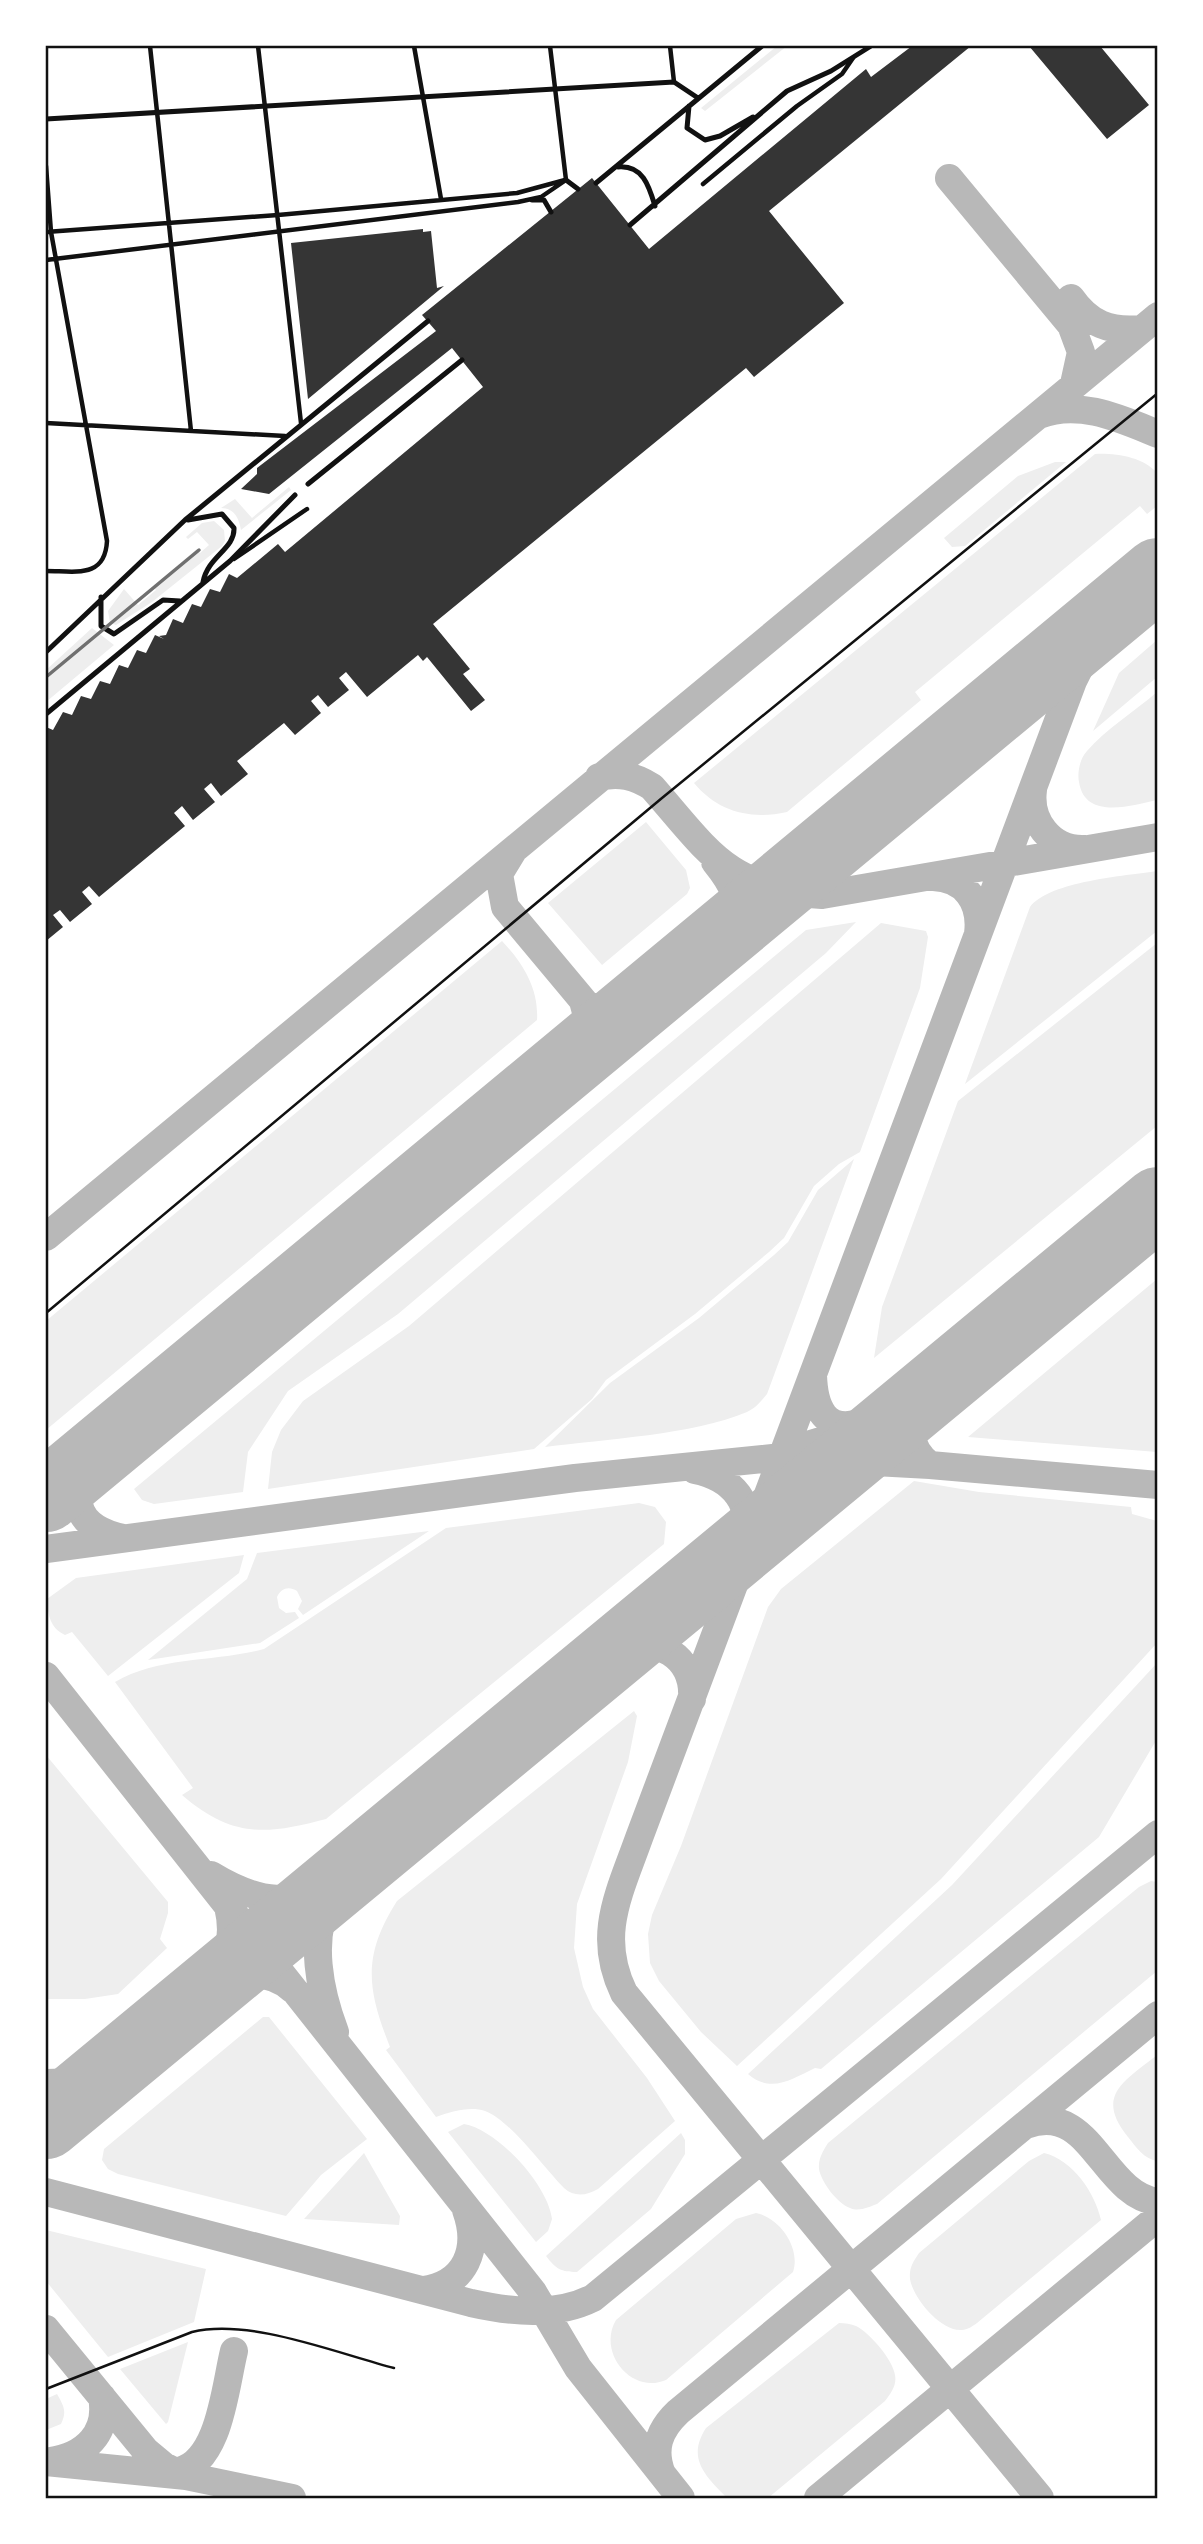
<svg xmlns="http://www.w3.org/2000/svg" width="1203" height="2544" viewBox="0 0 1203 2544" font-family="'DejaVu Sans',sans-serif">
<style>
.green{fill:#eee}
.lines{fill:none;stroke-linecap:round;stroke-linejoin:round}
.taxiway{stroke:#b8b8b8;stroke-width:28}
.runway{stroke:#b8b8b8;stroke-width:72}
.building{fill:#353535}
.service{stroke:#111;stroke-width:2.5}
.minor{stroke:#111;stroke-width:4.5}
.tertiary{stroke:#111;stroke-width:5}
.rail{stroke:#707070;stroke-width:3.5}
.neatline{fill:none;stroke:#111;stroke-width:2.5}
</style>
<rect width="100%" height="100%" fill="#fff"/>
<path class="green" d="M777,46H787L705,111L701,108Z
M1095,454C1116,453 1143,457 1157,473V506L1147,514L1140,506L915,692L921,700L787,812C751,820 718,812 694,783Z
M1055,462H1066L965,546L952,547L944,538L1018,476Z
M289,487L291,490L241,530C239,518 234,508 221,508L235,499L252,518Z
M214,521L224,530L225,541L222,546L152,602L116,625L110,623L108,611L124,589L138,605L156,590L153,586L197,549L200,553L209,545L197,532L188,539L186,537L202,523Z
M92,628L114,645L46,702V670Z
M1157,640V677L1093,731L1119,673Z
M1157,692V800C1133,805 1085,821 1079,782C1077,773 1080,758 1087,751C1105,730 1135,711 1157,692Z
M646,822L686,870L690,888L687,894L602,965L548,903Z
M1157,871V931L965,1084L1030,907C1050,881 1125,876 1157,871Z
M856,922L826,953L398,1314L288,1391L248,1452L243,1492L154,1504L142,1500L134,1489L806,930Z
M881,923L926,931L928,937L920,988L860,1152L839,1164L814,1186L784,1238L769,1252L695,1314L606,1380L592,1399L534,1449L268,1489L272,1452L281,1430L303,1401L409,1326Z
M502,941C523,963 539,989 537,1020L46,1430V1321Z
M1157,943V1126L874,1358L882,1307L958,1101Z
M854,1159L767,1394C761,1401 756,1408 747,1412C693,1435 605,1439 545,1447L610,1383L699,1318L774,1255L788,1242L818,1190Z
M1157,1279V1452L968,1437Z
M914,1481L979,1492L1131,1507L1132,1514L1157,1521V1643L941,1879L737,2066L701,2032L659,1981L650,1963L648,1934L652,1915L681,1846L768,1607L781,1589Z
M639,1503L655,1507L666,1522L664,1544L326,1819C266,1835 232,1838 182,1795L193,1788L115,1682C159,1656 216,1662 264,1649L446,1528Z
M429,1531L303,1615L298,1609L302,1601L297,1591C289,1586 281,1588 277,1597L279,1608L286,1613L295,1612L299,1618L260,1643L148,1660L247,1579L257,1553Z
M244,1555L239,1573L108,1676L72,1632L65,1635C50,1628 48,1615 47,1599L76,1578Z
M1157,1663V1739L1099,1837L821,2069L815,2068C792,2079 771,2094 748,2074L952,1885Z
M634,1711L637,1716L628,1762L577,1904L574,1948L583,1987L593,2009L647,2078L675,2121L598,2189C586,2196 574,2197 564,2188C544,2168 510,2120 485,2111C469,2106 451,2112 436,2117L386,2050L390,2047C367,1989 362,1956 397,1901Z
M46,1755L168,1902V1913L160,1939L167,1948L118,1994L85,1999H46Z
M1151,1881L1157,1882V1971L877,2204C869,2207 859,2212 850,2208C838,2204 821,2182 819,2169C818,2159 823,2151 828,2143L1139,1887Z
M263,2017H269L367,2139L321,2175L286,2216L118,2174L108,2169L102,2160L104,2149Z
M1157,2055V2161C1144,2159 1136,2147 1128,2137C1094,2095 1125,2081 1157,2055Z
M464,2124C498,2130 548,2185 552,2219L548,2231L536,2242L448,2132Z
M681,2133L685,2140V2154L651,2209L577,2272C561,2272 556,2269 546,2256Z
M364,2153L400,2216L399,2225L304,2219Z
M1044,2153C1073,2160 1095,2193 1101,2220L977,2323C973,2326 967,2330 962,2330C941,2332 913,2298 910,2279C909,2268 913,2262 919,2253L1029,2161Z
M756,2213C780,2218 801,2248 793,2272L666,2380C631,2395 597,2352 616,2320L736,2219Z
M46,2230L206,2269L194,2322L108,2357L46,2281Z
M839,2323C845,2323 851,2324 856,2326C870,2333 893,2360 895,2375C897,2385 891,2393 885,2401L768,2498H727C706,2476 686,2459 706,2428Z
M188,2342L168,2422L166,2424L120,2369Z
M57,2394C64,2406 67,2412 61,2424L46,2430V2399Z"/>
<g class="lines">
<path class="taxiway" d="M949,178L1071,325L1081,352L1074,384
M1071,298C1089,324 1110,332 1141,329
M1039,415C1079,399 1121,419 1158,434
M599,777C619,772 635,776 652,787C709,852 727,889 822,895L1158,837
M1033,790C1029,820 1050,849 1082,849
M513,851L499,874L505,907L586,1004L603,1012L631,1009
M715,862C732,883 744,902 731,928
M933,877C965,878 982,902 978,934
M583,1001L590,1027L584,1049
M46,1237L1158,316
M813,1375C814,1407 825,1435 862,1422
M920,1398C907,1422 907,1448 930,1465
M795,1449L847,1433L941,1381
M97,1453C68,1492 70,1526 123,1538
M695,1470C730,1477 760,1505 739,1543
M757,1545C783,1509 822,1474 866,1464
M46,1549L575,1478L782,1457L930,1465L1158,1485
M618,1648C656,1635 695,1656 692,1699
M46,1676L533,2292L578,2368L681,2498
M211,1875C257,1903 295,1910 341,1876
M204,1988C228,1963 236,1940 228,1906
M191,2002C221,1980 259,1960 292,1989
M335,2032C320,1993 308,1937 330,1899C340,1882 356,1868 370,1854
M46,2083L79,2082L114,2066
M1026,2125C1091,2100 1102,2195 1158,2202
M46,2128L57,2113
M46,2192L471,2303C511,2312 555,2317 593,2298L1158,1834
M423,2290C466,2284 480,2249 466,2210
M46,2329L146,2451L164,2466L178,2473
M50,2461C85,2456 109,2433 102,2397
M46,2462L186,2476L292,2498
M179,2471C220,2461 225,2387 234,2351
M662,2474C652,2449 659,2430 678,2412L1158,2015
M818,2498L1158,2217
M1040,2498L624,1993C596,1936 619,1894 639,1838L1073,681L1090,647L1127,599"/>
<path class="runway" d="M46,1496L1158,574
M46,2123L1158,1203"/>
</g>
<path class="building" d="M912,46H971L769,211L844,303L754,377L746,368L433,624L470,669L463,674L485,700L471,711L427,657L423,661L418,655L367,697L346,672L339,678L349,690L328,707L318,695L311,701L321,713L295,735L284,723L237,761L248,774L221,796L211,783L204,789L215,802L193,820L182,806L174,813L185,826L99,897L89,886L82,892L92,904L70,922L60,910L53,915L63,927L46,941V727L53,730L63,712L72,715L81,696L91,699L100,681L110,684L119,665L128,668L137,650L146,653L155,635L164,639L159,636L166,635L173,619L183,623L192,604L201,607L210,589L220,592L229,574L237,578L278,544L285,552L483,387L452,348L269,494L241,489L257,474V468L436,331L422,315L592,178L649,249L866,69L871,77Z
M1029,46H1100L1149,105L1107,139Z
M423,229V232L431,231L437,288L444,286L308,399L291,243Z"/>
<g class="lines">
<path class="service" d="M46,1313L662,798L1158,393
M46,2389L192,2332C250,2318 336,2353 394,2368"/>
<path class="minor" d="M150,46L191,431
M258,46L301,423
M414,46L441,199
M550,46L566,180
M670,46L674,82
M46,166L51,232L107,541C105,579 75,571 46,571
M703,184L797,106L842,74L853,58
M46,232L278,215L517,193L565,180
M46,260L518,202L541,197L566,180
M46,423L285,436
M234,559L307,509"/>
<path class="tertiary" d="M689,106L687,128L705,140L720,136L753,117
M46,119L674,82L698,98
M618,167C643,165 649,186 655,206
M566,180L578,189
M596,183L762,46
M532,200H544L551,212
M630,225L787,91L831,71L871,46
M308,484L462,360
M188,520L222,514L234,528C235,549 208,556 203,582
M101,597V626L114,634L163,600L180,601
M46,652L185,520L428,321
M46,714L230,561L295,495"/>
<path class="rail" d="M46,677L199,550"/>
</g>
<rect width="1203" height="2544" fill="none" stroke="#ffffff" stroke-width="94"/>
<rect x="47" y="47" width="1109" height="2450" class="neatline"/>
</svg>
